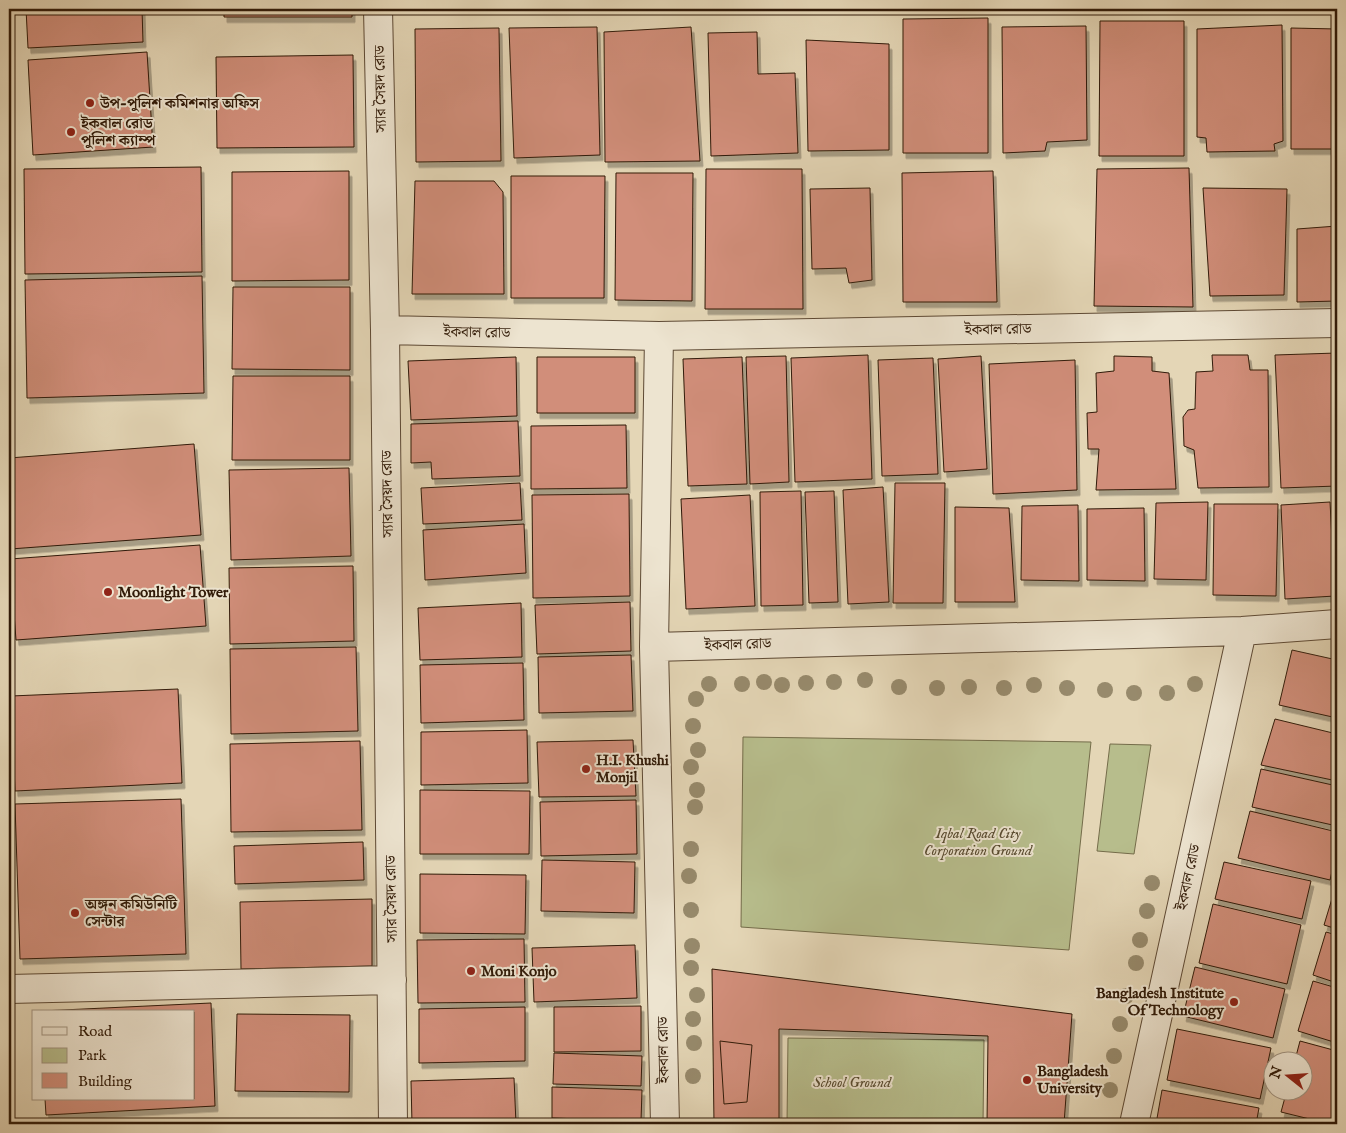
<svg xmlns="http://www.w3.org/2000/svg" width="1346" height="1133" viewBox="0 0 1346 1133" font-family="'IM FELL English','Noto Serif Bengali',serif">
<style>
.green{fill:#b7bd8c;stroke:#746c4a}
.building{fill:#d18e7a;stroke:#301a08;filter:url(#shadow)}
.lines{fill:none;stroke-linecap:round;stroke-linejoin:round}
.minor-casing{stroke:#5d4934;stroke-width:30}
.minor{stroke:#ede4d0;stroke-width:28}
.tree{fill:#978a6c}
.poi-dot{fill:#8f2418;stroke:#ede4d0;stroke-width:2}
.labels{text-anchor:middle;stroke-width:4;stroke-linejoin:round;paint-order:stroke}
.street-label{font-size:15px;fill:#301a08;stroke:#ede4d0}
.poi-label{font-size:15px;font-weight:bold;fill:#301a08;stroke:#ede4d0;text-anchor:start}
.park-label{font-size:15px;font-style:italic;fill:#584b30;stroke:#ede4d0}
</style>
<defs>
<filter id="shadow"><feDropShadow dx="3" dy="5.5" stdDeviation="0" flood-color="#0004"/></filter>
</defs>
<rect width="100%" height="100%" fill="#e4d6b6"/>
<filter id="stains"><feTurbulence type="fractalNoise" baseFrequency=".004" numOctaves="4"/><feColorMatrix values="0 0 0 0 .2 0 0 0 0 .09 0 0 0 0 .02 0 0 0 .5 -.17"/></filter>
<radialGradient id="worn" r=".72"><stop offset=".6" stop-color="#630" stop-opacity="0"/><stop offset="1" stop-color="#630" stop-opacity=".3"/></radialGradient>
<path class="green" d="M743,737L1091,742L1069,950L741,927Z
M1110,744L1151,745L1134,854L1097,851Z
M788,1038L984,1040L983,1124H787Z"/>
<path class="building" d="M26,9H142L143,42L28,48Z
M224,9H352V17H224Z
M988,18V153H903V19Z
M1100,21H1184V156H1099Z
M1282,25L1283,141L1274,144L1275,151L1207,152L1206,138L1197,137V29Z
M1086,26L1087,140L1047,142L1045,151L1003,153L1002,27Z
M597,27L600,155L514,158L509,28Z
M691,27L700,161L605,162L604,32Z
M499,28L501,161L416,162L415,29Z
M1291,28L1337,29V149H1291Z
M757,32L758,74L795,73L798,153L711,156L708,33Z
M806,40L889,44V150L808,151Z
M147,52L153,147L33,155L28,60Z
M353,55L354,147L217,148L216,57Z
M201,167L202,272L25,274L24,169Z
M1189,168L1193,307L1094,306L1097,169Z
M706,169H802L803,309H705Z
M349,171V280L232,281V172Z
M993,171L997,302H903L902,173Z
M616,173H693L692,301L615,300Z
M511,176H605L604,298H511Z
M415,181H494L503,192L504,294H412Z
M870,188L872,280L849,283L846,268L812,269L810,189Z
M1203,188L1287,189L1284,295L1210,296Z
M1337,226V301L1297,302V229Z
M202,276L204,393L27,398L25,280Z
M233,287H350V370L232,369Z
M1337,353V486L1281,488L1275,355Z
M868,355L872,479L795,482L791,358Z
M1212,355H1248L1250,370H1268L1269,487L1198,488L1194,450L1184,446L1183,417L1188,410L1195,409L1196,372L1213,371Z
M786,356L789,482L750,484L746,357Z
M981,356L987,469L944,472L938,359Z
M1114,356L1152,357V371L1169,373L1176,489L1096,490L1099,449H1088L1087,413L1097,412L1096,373L1114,371Z
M516,357L517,416L411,420L408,361Z
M537,357H635V413H537Z
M742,357L747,484L688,486L683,359Z
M933,358L938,474L882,476L878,360Z
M1075,360L1077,490L993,494L989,364Z
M233,376H350V460H232Z
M518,421L520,476L432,479L431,462L411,463V424Z
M626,425L627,488L531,489V426Z
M194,444L201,535L10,549L9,458Z
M349,468L351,556L231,560L229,470Z
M520,483L522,520L423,524L421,488Z
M895,483H945L943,603H893Z
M883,487L889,602L848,604L843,490Z
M801,491L803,605L761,606L760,492Z
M834,491L838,602L809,603L805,492Z
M629,494L630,596L533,598L532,495Z
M750,495L755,606L686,609L681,499Z
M1208,502L1206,580L1154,579L1156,503Z
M1330,502L1335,596L1285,599L1281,505Z
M1214,504H1278L1276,596L1213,595Z
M1335,504H1337V571Z
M1078,505L1079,581L1021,580L1022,506Z
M955,507L1009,508L1015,602H955Z
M1144,508L1145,581L1087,580V509Z
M524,524L526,573L425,580L423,530Z
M200,545L206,626L16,640L10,559Z
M353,566L354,641L230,644L229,568Z
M630,602L631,651L537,654L535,605Z
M521,603L522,657L420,660L418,608Z
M356,647L358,731L231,734L230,649Z
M1292,650L1337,660V718L1279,705Z
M631,655L633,711L539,713L538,657Z
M523,663L524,720L421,723L420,665Z
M178,689L182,783L15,791L11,696Z
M1275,719L1337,734V781L1261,765Z
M527,730L528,783L421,785V732Z
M633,740L636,796L539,797L537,742Z
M360,741L362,830L231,832L230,744Z
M1261,769L1337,786V826L1252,807Z
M420,790L530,791L529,854H420Z
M181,799L186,954L20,959L15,804Z
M636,800L637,854L541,856L540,802Z
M1250,811L1337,832V850L1330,880L1238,858Z
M363,842L364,880L235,884L234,846Z
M542,860L635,862L634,913L541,911Z
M1224,862L1311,881L1302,919L1215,899Z
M420,874L526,875L525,934L420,933Z
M1337,882V929L1324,925Z
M372,899V966L241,969L240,902Z
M1213,904L1301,925L1287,984L1199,963Z
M1326,932L1337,935V983L1313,975Z
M524,939L525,1002L418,1003L417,940Z
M635,945L637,998L534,1002L532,948Z
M1195,967L1285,989L1273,1038L1183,1016Z
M712,969L1072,1014L1064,1124H987L988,1036L779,1029V1124H714Z
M1313,981L1337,988V1043L1298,1031Z
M211,1003L215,1106L46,1115L45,1099H194V1012L41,1011Z
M641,1006V1051L554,1052V1007Z
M525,1007V1061L419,1063V1009Z
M237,1014L350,1015L349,1092L235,1091Z
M1177,1029L1271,1048L1260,1099L1167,1080Z
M720,1041L752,1045L747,1102L724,1104Z
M1300,1041L1337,1051V1124H1330L1281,1112L1287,1090H1304V1060H1295Z
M554,1053L642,1056L641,1086L553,1084Z
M514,1078L516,1124H412L411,1081Z
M552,1087L642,1090L641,1121L552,1118Z
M1162,1090L1259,1108L1256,1124H1156Z"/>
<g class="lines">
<defs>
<path id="minor" d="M378,9L385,330L393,1124
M385,330L659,336L1337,323
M659,336L654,647L665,1124
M654,647L1242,631L1337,624
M9,989L392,980
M1134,1124L1242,631"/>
</defs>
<use href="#minor" class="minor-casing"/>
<use href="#minor" class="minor"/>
</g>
<g class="tree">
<circle cx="865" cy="680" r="8"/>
<circle cx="764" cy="682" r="8"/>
<circle cx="834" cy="682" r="8"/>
<circle cx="806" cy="683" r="8"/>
<circle cx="709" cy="684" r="8"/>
<circle cx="742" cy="684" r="8"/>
<circle cx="1195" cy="684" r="8"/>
<circle cx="782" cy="685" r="8"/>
<circle cx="1034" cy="685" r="8"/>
<circle cx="899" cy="687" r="8"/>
<circle cx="969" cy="687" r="8"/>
<circle cx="937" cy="688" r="8"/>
<circle cx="1004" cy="688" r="8"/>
<circle cx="1067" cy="688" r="8"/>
<circle cx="1105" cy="690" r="8"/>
<circle cx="1134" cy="693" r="8"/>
<circle cx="1167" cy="693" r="8"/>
<circle cx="696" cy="699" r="8"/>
<circle cx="693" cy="726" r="8"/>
<circle cx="698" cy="750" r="8"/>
<circle cx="691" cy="767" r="8"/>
<circle cx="697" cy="790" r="8"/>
<circle cx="695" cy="807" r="8"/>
<circle cx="691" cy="849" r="8"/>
<circle cx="689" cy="876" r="8"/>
<circle cx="1152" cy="883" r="8"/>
<circle cx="691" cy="910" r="8"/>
<circle cx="1147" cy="911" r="8"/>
<circle cx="1140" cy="940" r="8"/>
<circle cx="692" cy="946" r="8"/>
<circle cx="1136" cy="963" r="8"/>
<circle cx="691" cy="968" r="8"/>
<circle cx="697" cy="995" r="8"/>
<circle cx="1126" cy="996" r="8"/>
<circle cx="693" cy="1019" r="8"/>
<circle cx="1120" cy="1024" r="8"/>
<circle cx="694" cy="1043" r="8"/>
<circle cx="1114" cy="1056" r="8"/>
<circle cx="693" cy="1076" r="8"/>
<circle cx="1110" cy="1090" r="8"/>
</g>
<g class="poi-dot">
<circle cx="90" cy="103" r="5"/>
<circle cx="71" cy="132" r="5"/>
<circle cx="108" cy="592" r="5"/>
<circle cx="586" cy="769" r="5"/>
<circle cx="75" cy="913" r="5"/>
<circle cx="471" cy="971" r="5"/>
<circle cx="1234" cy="1002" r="5"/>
<circle cx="1027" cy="1080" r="5"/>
</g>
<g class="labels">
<g class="street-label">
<text transform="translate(380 89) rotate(-91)" y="5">স্যার সৈয়দ রোড</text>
<text transform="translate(998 329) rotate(-1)" y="5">ইকবাল রোড</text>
<text transform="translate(477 332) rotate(1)" y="5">ইকবাল রোড</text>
<text transform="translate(387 494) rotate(-91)" y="5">স্যার সৈয়দ রোড</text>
<text transform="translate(738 644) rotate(-2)" y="5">ইকবাল রোড</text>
<text transform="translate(1188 877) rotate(-78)" y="5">ইকবাল রোড</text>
<text transform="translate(391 899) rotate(-91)" y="5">স্যার সৈয়দ রোড</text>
<text transform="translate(663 1050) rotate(-91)" y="5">ইকবাল রোড</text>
</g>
<g class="poi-label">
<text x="100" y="108">উপ-পুলিশ কমিশনার অফিস</text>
<text x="81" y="128">ইকবাল রোড<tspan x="81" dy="17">পুলিশ ক্যাম্প</tspan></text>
<text x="118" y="597">Moonlight Tower</text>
<text x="596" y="765">H.I. Khushi<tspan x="596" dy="17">Monjil</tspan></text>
<text x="85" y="909">অঙ্গন কমিউনিটি<tspan x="85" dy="17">সেন্টার</tspan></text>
<text x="481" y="976">Moni Konjo</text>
<text x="1224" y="998" text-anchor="end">Bangladesh Institute<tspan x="1224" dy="17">Of Technology</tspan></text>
<text x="1037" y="1076">Bangladesh<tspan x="1037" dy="17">University</tspan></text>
</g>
<g class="park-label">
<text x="978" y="838">Iqbal Road City<tspan x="978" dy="17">Corporation Ground</tspan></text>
<text x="852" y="1087">School Ground</text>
</g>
</g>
<rect width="1346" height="1133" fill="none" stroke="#e4d6b6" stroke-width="30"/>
<rect x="10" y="10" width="1326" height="1113" fill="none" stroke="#301a08" stroke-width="2.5"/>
<rect x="15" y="15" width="1316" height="1103" fill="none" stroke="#301a08"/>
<rect x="32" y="1010" width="162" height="90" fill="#ede4d0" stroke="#a19380"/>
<rect x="42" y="1027" width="25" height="8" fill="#ede4d0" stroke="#a19380"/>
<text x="78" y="1036" font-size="15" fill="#301a08">Road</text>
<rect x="42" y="1048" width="25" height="15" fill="#b7bd8c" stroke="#a19380"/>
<text x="78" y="1060" font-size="15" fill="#301a08">Park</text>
<rect x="42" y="1073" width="25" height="15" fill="#d18e7a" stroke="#a19380"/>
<text x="78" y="1086" font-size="15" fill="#301a08">Building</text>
<g transform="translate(1288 1076) rotate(287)"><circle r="24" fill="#ede4d0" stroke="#a19380"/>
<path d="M0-4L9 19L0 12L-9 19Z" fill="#8f2418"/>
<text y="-8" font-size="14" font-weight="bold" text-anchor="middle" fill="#301a08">N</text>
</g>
<rect width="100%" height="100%" filter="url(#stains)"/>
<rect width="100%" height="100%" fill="url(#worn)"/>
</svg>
